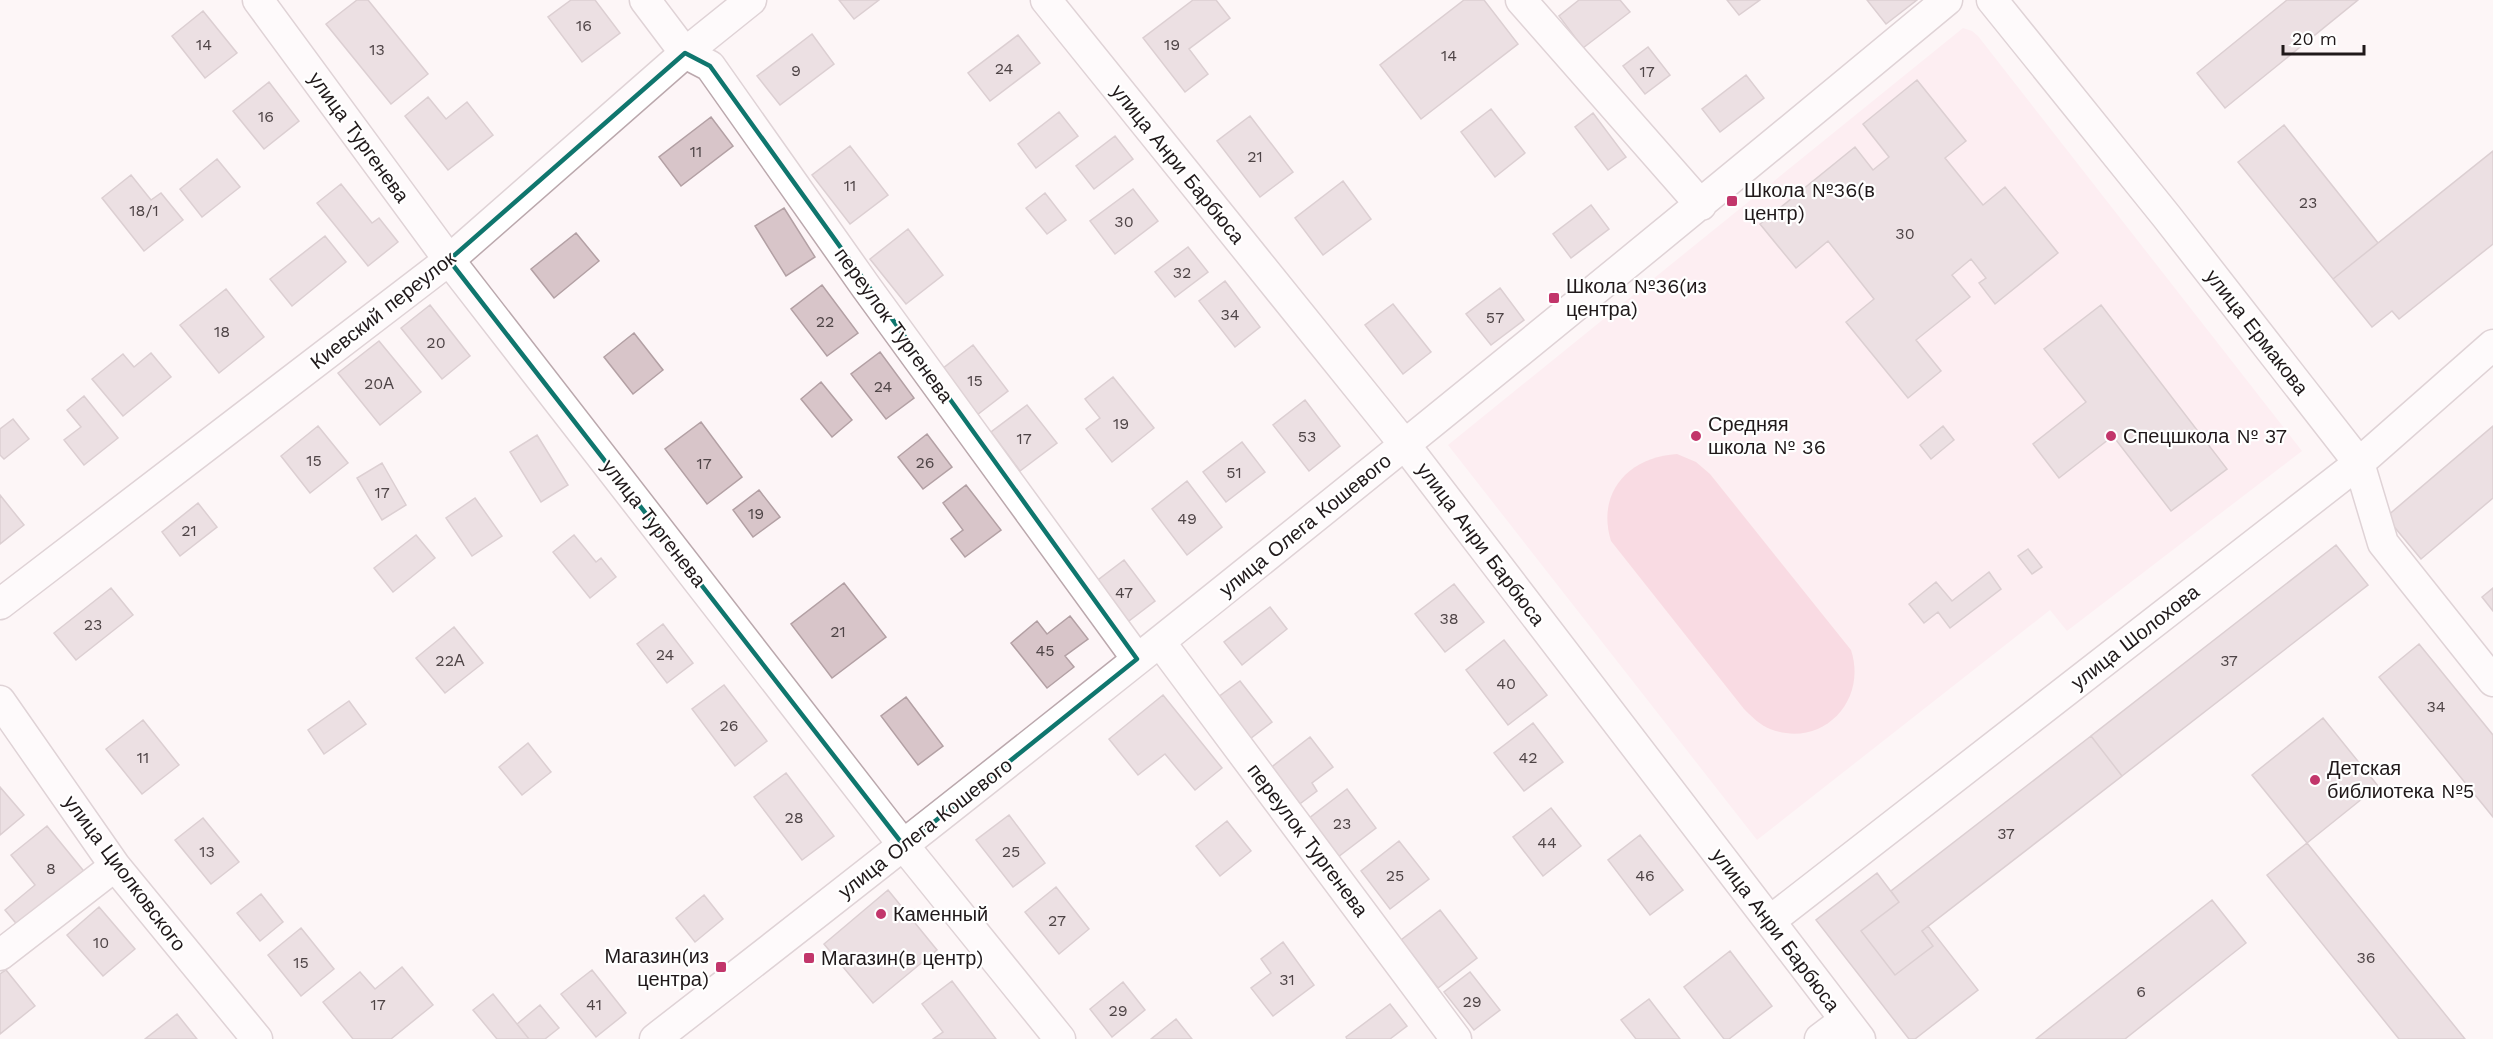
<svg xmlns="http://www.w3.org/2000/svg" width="2493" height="1039" viewBox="0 0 2493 1039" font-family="'Work Sans',sans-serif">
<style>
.built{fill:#fce5ea}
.green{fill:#f3bbc9}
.building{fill:#d8c5c9;stroke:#b3a0a4;stroke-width:1.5}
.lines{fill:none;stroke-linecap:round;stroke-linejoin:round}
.minor-casing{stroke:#bba8ad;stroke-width:33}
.minor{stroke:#fff;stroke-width:30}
.marked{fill:none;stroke:#0f766e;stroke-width:4.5;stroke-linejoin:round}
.poi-dot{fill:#c2366b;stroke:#fff;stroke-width:2}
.labels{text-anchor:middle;stroke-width:4.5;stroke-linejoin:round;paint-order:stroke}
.number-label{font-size:16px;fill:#4e4446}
.street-label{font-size:20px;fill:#20191a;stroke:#fff}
.poi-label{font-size:20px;fill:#20191a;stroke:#fff;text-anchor:start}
</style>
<rect width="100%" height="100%" fill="#fdf5f7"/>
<path class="built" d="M1963,28L1972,31L1978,36L2302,451L2067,631L2050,610L1757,840L1448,445Z"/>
<path class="green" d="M1677,454L1696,462L1710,474L1851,650C1868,702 1821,749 1770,729C1760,725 1751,716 1744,709L1611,541C1596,492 1629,457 1677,454Z"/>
<path class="building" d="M357,0H368L428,74L391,104L326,24Z
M571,0H595L620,33L582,62L548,17Z
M839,0H879L854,19Z
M1193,0H1216L1230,18L1189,49L1208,74L1185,92L1143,38Z
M1464,0H1484L1518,44L1421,119L1380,65Z
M1579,0H1620L1630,12L1583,48L1559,16Z
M1727,0H1760L1739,15Z
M1867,0H1917L1886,24Z
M2287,0H2358L2225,108L2197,73Z
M203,11L237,53L205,78L172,36Z
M812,34L834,64L780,105L757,76Z
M1018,35L1040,63L990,101L968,73Z
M1648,47L1670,75L1645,94L1623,66Z
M1746,75L1764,98L1720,132L1702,109Z
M1917,80L1966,141L1945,158L1983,205L2005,187L2058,253L1995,304L1979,283L1986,278L1971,259L1952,275L1970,297L1916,340L1941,371L1908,398L1846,322L1874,299L1828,241L1796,268L1760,224L1855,147L1873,170L1889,157L1863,124Z
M269,82L299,121L264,149L233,111Z
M428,97L446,119L467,102L493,135L448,170L405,116Z
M1491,109L1525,153L1495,177L1461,132Z
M1059,112L1078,136L1036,168L1018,144Z
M1593,113L1626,157L1608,170L1575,127Z
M1250,116L1293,172L1260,197L1217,141Z
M711,117L733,146L681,186L659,157Z
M2284,125L2378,243L2333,279L2238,162Z
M1115,136L1133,159L1094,189L1076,166Z
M850,146L888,195L850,224L812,175Z
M2493,151V244L2399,319L2392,311L2372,327L2333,279Z
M217,159L240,187L202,217L180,189Z
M131,175L151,200L161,193L183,220L144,251L102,198Z
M1343,181L1371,219L1323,255L1295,218Z
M341,184L372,223L379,218L398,242L368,266L317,203Z
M1133,189L1158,221L1115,254L1090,221Z
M1045,193L1066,220L1047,234L1026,208Z
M1591,205L1609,229L1571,258L1553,234Z
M784,208L815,257L786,276L755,226Z
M908,229L943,275L906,304L870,259Z
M576,233L599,261L554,298L531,269Z
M325,236L346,262L292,306L270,279Z
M1188,247L1208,272L1175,297L1155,272Z
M1225,281L1260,327L1235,347L1199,301Z
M822,285L858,333L827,356L791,309Z
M1500,288L1524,320L1491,345L1466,314Z
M226,289L264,337L219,373L180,325Z
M1393,304L1431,352L1403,374L1365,325Z
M430,305L470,356L442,379L401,328Z
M2101,305L2227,469L2171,511L2113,436L2059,478L2033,444L2086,402L2044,349Z
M634,333L663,370L633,394L604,357Z
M379,341L421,392L380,425L338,373Z
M973,345L1008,391L977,415L942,369Z
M880,352L914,398L886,419L851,374Z
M151,353L171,377L123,416L92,379L123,354L134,367Z
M1113,377L1154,428L1112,462L1086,429L1100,418L1085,399Z
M821,382L852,420L832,437L801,399Z
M84,396L118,438L84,465L64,440L81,427L67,410Z
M1305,400L1340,446L1309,471L1273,425Z
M1027,405L1057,443L1020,471L991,432Z
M13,419L29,439L4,459L0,455V429Z
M701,422L742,477L707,504L665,449Z
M318,426L348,463L310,493L281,456Z
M1943,426L1954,440L1931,459L1920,445Z
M2493,426V498L2421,559L2386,517Z
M927,434L952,467L923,489L898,457Z
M537,435L568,485L541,502L510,452Z
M1242,442L1265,472L1226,502L1203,472Z
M382,463L406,505L382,520L357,478Z
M1187,481L1222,527L1187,555L1152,509Z
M966,485L1001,530L965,557L951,539L963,530L943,503Z
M759,490L780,517L753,537L733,510Z
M0,495L24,525L0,544Z
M475,498L502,536L472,556L446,518Z
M198,503L217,527L180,556L162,532Z
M416,535L435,558L393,592L374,568Z
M574,535L596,562L601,558L616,577L590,598L553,552Z
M2336,545L2368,585L2122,776L2091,736Z
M2028,549L2042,567L2032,574L2018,556Z
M1124,560L1155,601L1125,624L1094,583Z
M1989,572L2001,589L1950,628L1938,612L1924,623L1909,604L1936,582L1952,601Z
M844,583L886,637L832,678L791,624Z
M1454,584L1484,622L1445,652L1415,614Z
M111,588L133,615L76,660L54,633Z
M2493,588V611L2482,597Z
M1270,607L1287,629L1242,665L1224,642Z
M1070,616L1088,639L1065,656L1074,667L1047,688L1011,643L1037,621L1047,634Z
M663,624L693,663L667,683L637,644Z
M454,627L483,663L445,693L416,658Z
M1504,640L1547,695L1508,725L1466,670Z
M2419,644L2493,735V817L2379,677Z
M1240,681L1272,722L1246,742L1214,700Z
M724,685L767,741L735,766L692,709Z
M1163,695L1222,768L1195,790L1165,754L1138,775L1109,739Z
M906,697L943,746L918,765L881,716Z
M349,701L366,724L324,754L308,730Z
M2323,718L2378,786L2307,843L2252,775Z
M143,720L179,765L142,794L106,749Z
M1533,723L1563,762L1524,791L1494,753Z
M2091,736L2122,776L1922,931L1933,946L1895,975L1861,931L1899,902L1891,891Z
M1310,737L1333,767L1312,783L1317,791L1297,806L1269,769Z
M528,743L551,772L522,795L499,767Z
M786,773L834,836L802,860L754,797Z
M0,787L24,815L0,835Z
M1347,789L1376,828L1338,857L1308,819Z
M1551,808L1581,846L1543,876L1513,837Z
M1009,815L1045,863L1013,887L976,840Z
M203,818L239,862L211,884L175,840Z
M1227,821L1251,851L1220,876L1196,846Z
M47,826L91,880L24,933L5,910L35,885L11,855Z
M1640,835L1683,890L1650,915L1608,860Z
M1399,841L1429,879L1390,909L1361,871Z
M2307,843L2465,1039H2399L2267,875Z
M1877,873L1899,902L1861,931L1895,975L1933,946L1922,931L1928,926L1978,990L1915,1039H1909L1816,920Z
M1056,887L1089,929L1059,954L1025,912Z
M888,890L937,950L873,1003L824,944Z
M261,894L283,922L260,941L237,913Z
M704,895L723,919L695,942L676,918Z
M2212,900L2246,943L2125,1039H2036Z
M99,907L135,949L103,976L67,935Z
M1440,910L1477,958L1438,988L1401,940Z
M301,928L334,969L301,996L268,955Z
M1283,942L1314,985L1273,1016L1251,988L1271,973L1261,959Z
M1730,951L1772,1006L1729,1039H1724L1684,987Z
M402,967L433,1005L391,1039H353L323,1002L360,972L375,989Z
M6,970L35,1006L0,1034V974Z
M592,970L626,1013L596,1037L561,994Z
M1470,972L1500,1010L1474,1030L1444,992Z
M952,981L996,1039H933L943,1032L922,1004Z
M1123,982L1145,1010L1112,1037L1090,1009Z
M493,994L529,1039H497L473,1010Z
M1649,999L1680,1039H1636L1621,1020Z
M1390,1004L1407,1026L1390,1039H1347L1346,1037Z
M540,1005L559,1028L545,1039H529L517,1024Z
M177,1014L197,1039H145Z
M1176,1019L1192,1039H1151Z"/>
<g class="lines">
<defs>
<path id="minor" d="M258,0L449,260L904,846L1060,1039
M645,0L685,53L710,66L866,287L1137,659
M1046,0L1405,445L1860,1039
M1521,0L1701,205
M1992,0L2167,217L2359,463L2383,543L2493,681
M0,604L449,260L685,53L751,0
M1160,642L1456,1039
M0,701L115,866L257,1039
M1770,921L2359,463L2493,345
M0,955L115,866
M655,1039C1092,700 1522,353 1947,0
M1820,1039L1845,1020"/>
</defs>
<use href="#minor" class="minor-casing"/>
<use href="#minor" class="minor"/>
</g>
<path d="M0 0H2493V1039H0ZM685,53L710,66L1137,659L904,846L449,260Z" fill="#fdf5f7" fill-opacity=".55" fill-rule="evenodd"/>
<path class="marked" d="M685,53L710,66L1137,659L904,846L449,260Z"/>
<g class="poi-dot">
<rect x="1726" y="195" width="12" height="12" rx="3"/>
<rect x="1548" y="292" width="12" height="12" rx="3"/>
<circle cx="1696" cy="436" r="6"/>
<circle cx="2111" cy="436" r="6"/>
<circle cx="2315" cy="780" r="6"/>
<circle cx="881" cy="914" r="6"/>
<rect x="803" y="952" width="12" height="12" rx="3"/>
<rect x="715" y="961" width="12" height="12" rx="3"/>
</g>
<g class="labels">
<g class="number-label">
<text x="584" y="31">16</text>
<text x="204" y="50">14</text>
<text x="1172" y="50">19</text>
<text x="377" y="55">13</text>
<text x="1449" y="61">14</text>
<text x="1004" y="74">24</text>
<text x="796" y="76">9</text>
<text x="1647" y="77">17</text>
<text x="266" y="122">16</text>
<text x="696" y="157">11</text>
<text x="1255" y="162">21</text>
<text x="850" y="191">11</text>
<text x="2308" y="208">23</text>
<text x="144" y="216">18/1</text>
<text x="1124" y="227">30</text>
<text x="1905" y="239">30</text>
<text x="1182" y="278">32</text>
<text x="1230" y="320">34</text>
<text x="1495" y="323">57</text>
<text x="825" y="327">22</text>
<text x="222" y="337">18</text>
<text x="436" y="348">20</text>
<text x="975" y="386">15</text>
<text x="379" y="389">20А</text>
<text x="883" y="392">24</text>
<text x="1121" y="429">19</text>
<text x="1307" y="442">53</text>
<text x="1024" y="444">17</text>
<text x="314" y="466">15</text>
<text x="925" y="468">26</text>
<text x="704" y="469">17</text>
<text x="1234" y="478">51</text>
<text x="382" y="498">17</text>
<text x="756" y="519">19</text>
<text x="1187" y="524">49</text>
<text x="189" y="536">21</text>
<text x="1124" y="598">47</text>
<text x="1449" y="624">38</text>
<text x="93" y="630">23</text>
<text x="838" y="637">21</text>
<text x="1045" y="656">45</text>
<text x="665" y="660">24</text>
<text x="450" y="666">22А</text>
<text x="2229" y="666">37</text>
<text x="1506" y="689">40</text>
<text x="2436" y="712">34</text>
<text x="729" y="731">26</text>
<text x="143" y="763">11</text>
<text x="1528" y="763">42</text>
<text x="794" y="823">28</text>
<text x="1342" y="829">23</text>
<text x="2006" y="839">37</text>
<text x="1547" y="848">44</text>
<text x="207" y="857">13</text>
<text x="1011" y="857">25</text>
<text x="51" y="874">8</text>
<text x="1395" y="881">25</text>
<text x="1645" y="881">46</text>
<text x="1057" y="926">27</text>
<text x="101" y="948">10</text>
<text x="2366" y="963">36</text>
<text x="301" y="968">15</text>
<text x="1287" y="985">31</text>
<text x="2141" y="997">6</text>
<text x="1472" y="1007">29</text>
<text x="378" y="1010">17</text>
<text x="594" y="1010">41</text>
<text x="1118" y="1016">29</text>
</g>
<g class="street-label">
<text transform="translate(359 137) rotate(54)" y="7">улица Тургенева</text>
<text transform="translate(1178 164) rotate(51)" y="7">улица Анри Барбюса</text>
<text transform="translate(383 310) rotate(-38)" y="7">Киевский переулок</text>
<text transform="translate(894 325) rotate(54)" y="7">переулок Тургенева</text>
<text transform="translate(2257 332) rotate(52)" y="7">улица Ермакова</text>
<text transform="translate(654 523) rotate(52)" y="7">улица Тургенева</text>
<text transform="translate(1305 525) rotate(-39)" y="7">улица Олега Кошевого</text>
<text transform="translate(1481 544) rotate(53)" y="7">улица Анри Барбюса</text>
<text transform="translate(2135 637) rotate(-38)" y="7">улица Шолохова</text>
<text transform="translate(925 828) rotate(-38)" y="7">улица Олега Кошевого</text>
<text transform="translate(1308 840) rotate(53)" y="7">переулок Тургенева</text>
<text transform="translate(125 873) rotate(53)" y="7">улица Циолковского</text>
<text transform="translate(1776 930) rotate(53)" y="7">улица Анри Барбюса</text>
</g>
<g class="poi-label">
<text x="1744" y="197">Школа №36(в<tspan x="1744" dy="23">центр)</tspan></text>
<text x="1566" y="293">Школа №36(из<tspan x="1566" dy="23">центра)</tspan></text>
<text x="1708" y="431">Средняя<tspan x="1708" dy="23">школа № 36</tspan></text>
<text x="2123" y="443">Спецшкола № 37</text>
<text x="2327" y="775">Детская<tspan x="2327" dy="23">библиотека №5</tspan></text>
<text x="893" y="921">Каменный</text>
<text x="709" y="963" text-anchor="end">Магазин(из<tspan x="709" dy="23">центра)</tspan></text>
<text x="821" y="965">Магазин(в центр)</text>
</g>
</g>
<path d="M2283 45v9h81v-9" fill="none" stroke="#20191a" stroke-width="3"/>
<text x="2292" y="45" font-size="18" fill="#20191a" stroke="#ffffff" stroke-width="4.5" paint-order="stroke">20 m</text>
</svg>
